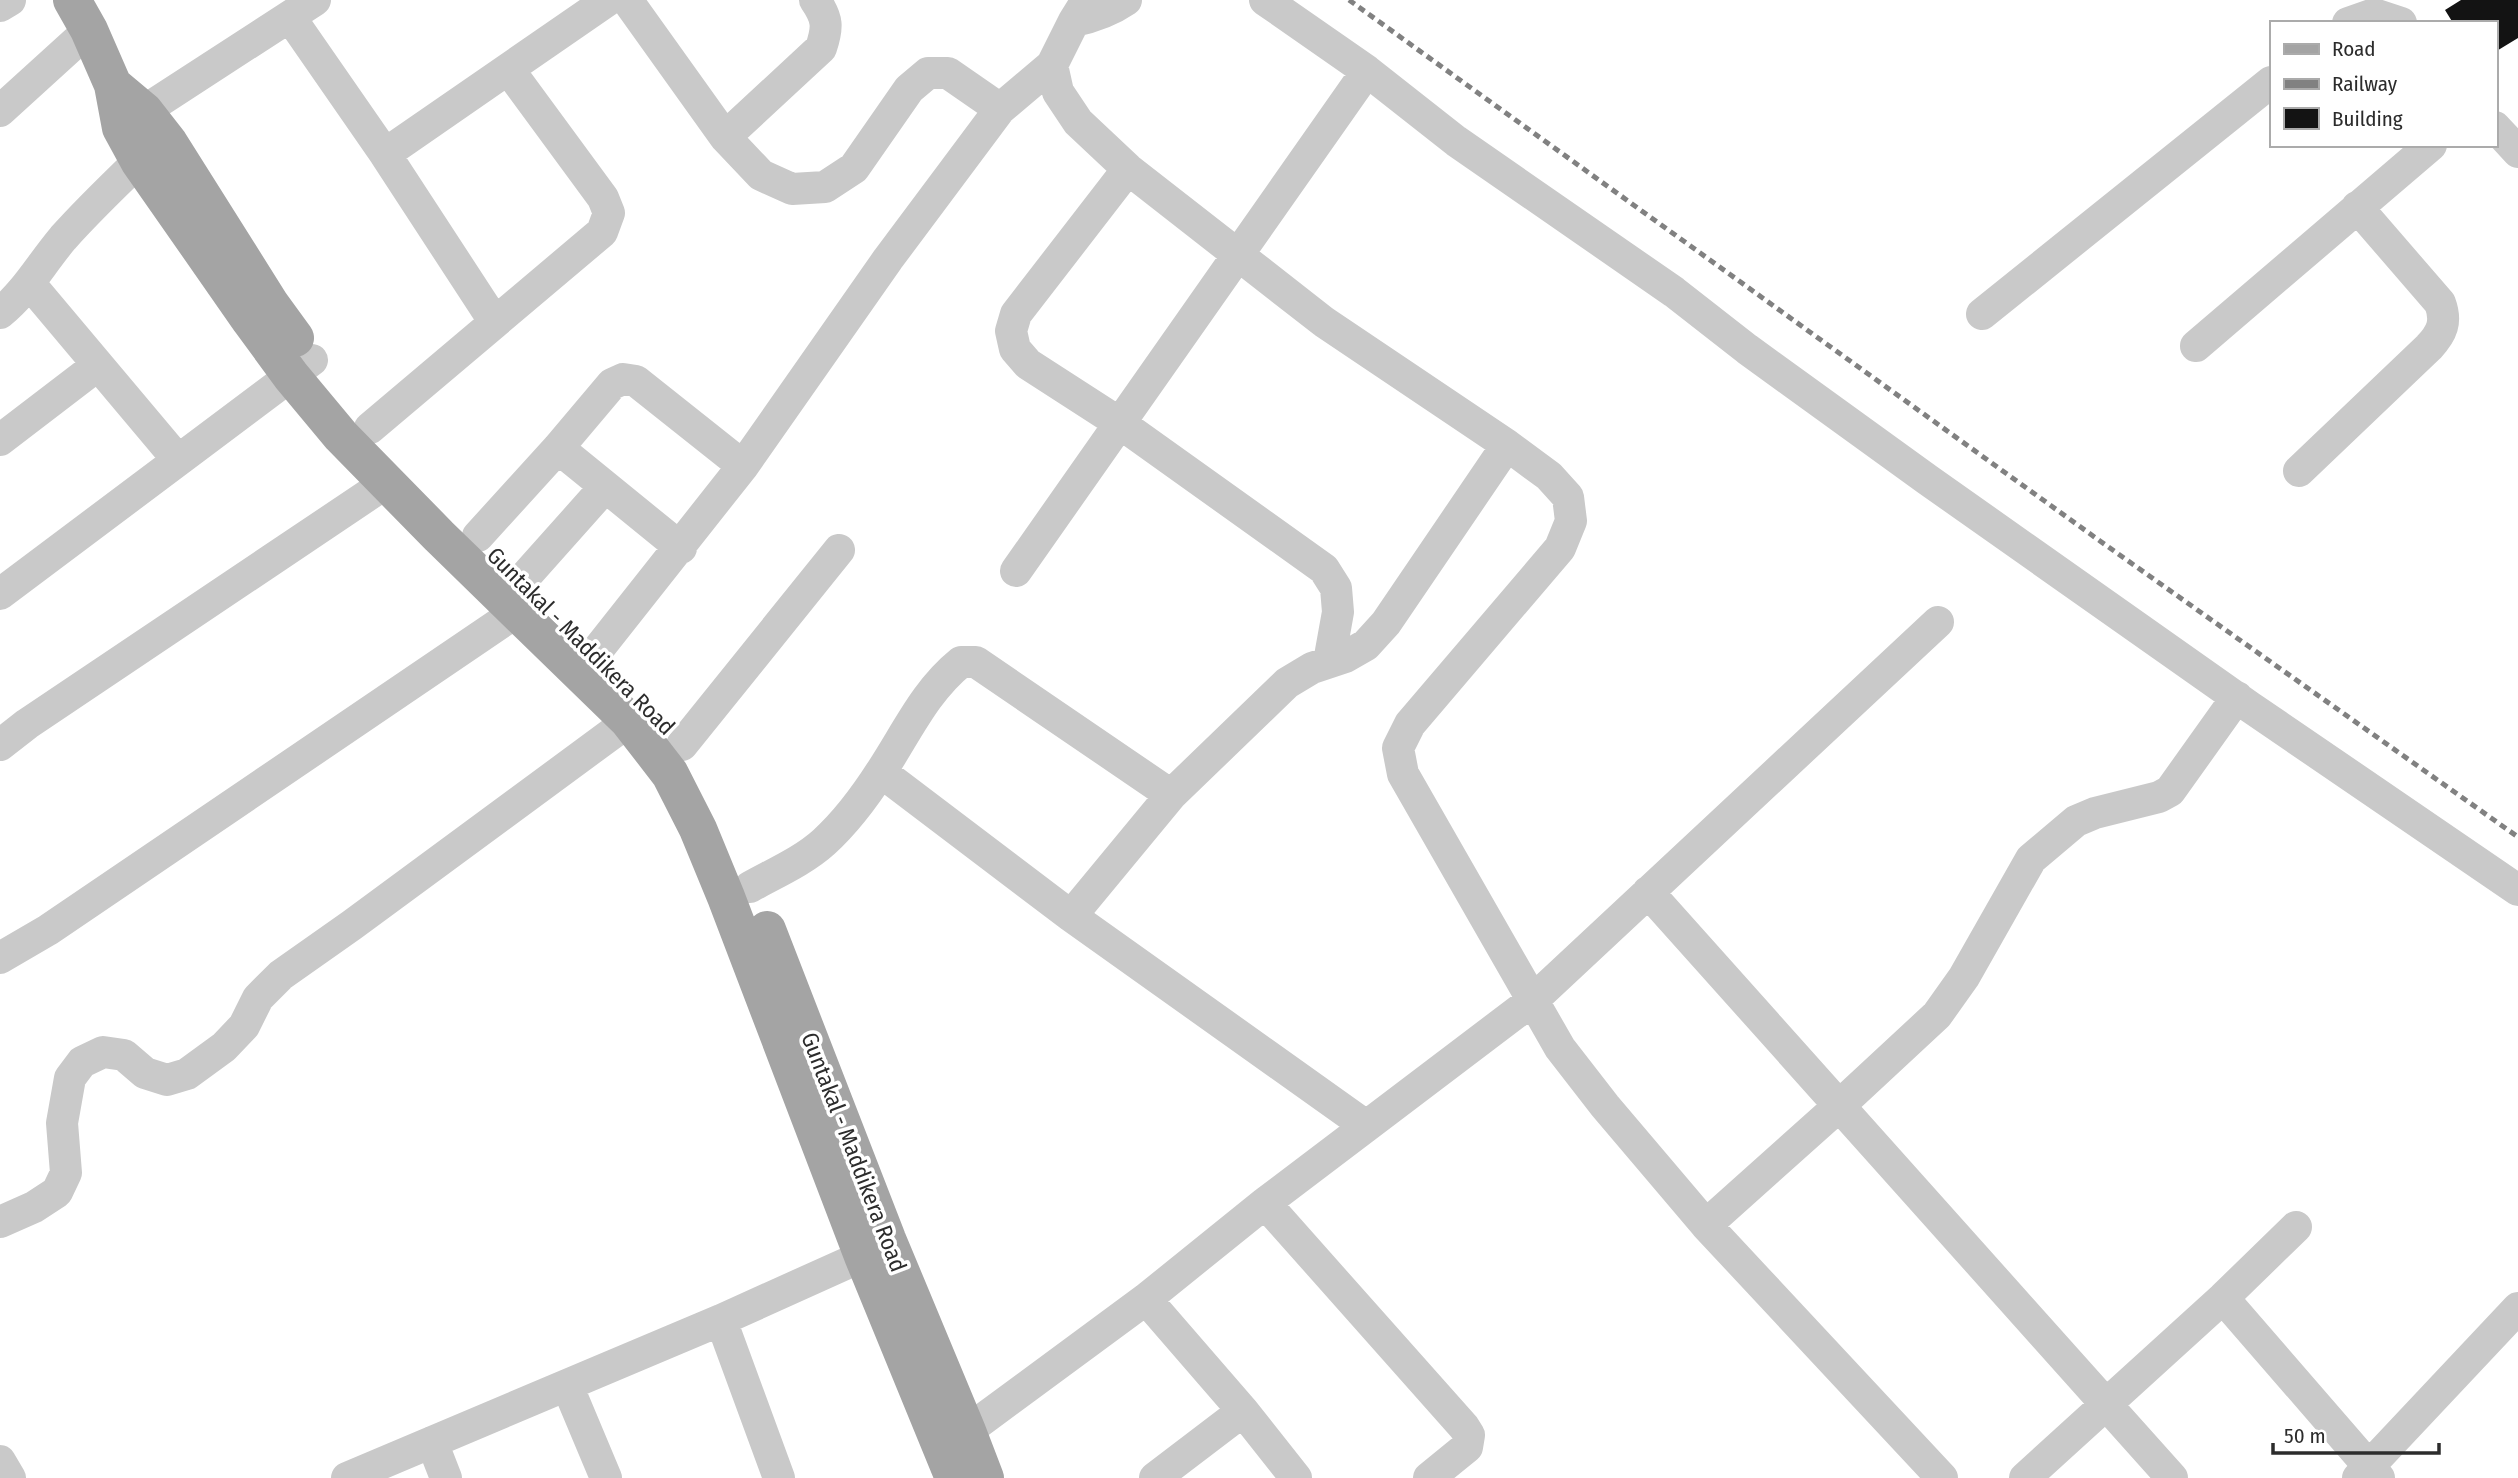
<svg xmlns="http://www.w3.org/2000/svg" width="2518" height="1478" viewBox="0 0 2518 1478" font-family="'Fira Sans Condensed',sans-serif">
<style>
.building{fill:#131313}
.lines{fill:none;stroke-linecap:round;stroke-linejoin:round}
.minor{stroke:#c9c9c9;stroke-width:32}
.major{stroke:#a4a4a4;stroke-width:38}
.rail{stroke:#818181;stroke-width:5;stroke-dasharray:7 5;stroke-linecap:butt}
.labels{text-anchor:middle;stroke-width:7;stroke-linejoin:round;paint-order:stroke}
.street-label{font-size:23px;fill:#2c2c2c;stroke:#fff}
</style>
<rect width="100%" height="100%" fill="#fff"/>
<path class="building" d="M2461,0H2518V38L2495,52V23H2453L2445,10Z"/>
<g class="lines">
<path class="minor" d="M627,0L725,137L761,175L792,189L825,187L854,168L909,89L928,73H948L1000,109
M1087,0L1074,21L1052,65L1058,92L1078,122L1128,169L1324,322L1507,445L1549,476L1568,497L1571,521L1560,548L1410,724L1398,748L1403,774L1560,1048L1605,1106L1706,1225L1942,1478
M1265,0L1367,71L1456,141L1674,292L1747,349L1928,480L2250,707L2518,890
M0,6L10,0
M290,17L385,154L494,321
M1074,21C1093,17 1110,11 1126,0
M2348,23L2374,14L2401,23
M0,111L89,30
M144,111L315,0
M2495,127L2518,152
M725,137L821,48C828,27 828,19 815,0
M385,154L608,0
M1128,169L1016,314L1011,331L1015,349L1028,364L1121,424L1324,569L1336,588L1338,612L1329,662
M30,284L178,460
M0,313C26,292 41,264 63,238C87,211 113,186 139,161
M1982,314L2271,82
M2196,346L2431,145
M370,428L602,232L609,213L603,198L509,70
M0,440L98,365
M558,448L681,548
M2299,471L2429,347C2442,333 2447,322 2440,303L2357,207
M478,536L558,448L612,384L623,379L636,381L743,466
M1016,571L1367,71
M523,579L605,487
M0,594L312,360
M596,652L743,466L888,259L1000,109L1052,65
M0,745L27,724L386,483
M682,745L839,550
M881,772L1071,916L1366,1126
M750,887C775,873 803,861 824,842C846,822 866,795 882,770C907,732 925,691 961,662H976L1171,795
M1648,892L2172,1478
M1071,916L1171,795L1287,683L1312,668L1345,657L1366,645L1386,623L1507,445
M0,958L48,930L518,611
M1265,1203L1464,1427L1469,1435L1467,1447L1429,1478
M0,1222L34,1207L57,1192L66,1173L62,1123L70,1078L82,1062L103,1052L124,1055L145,1073L167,1080L187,1074L224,1047L244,1026L258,998L281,975L352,925L629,721
M1706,1225L1839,1106L1937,1015L1964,977L2031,859L2076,821L2095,813L2159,797L2170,791L2237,697
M2223,1298L2379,1478
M1146,1299L1243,1411L1296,1478
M721,1320L779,1478
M567,1385L606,1478
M967,1431L1146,1299L1265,1203L1533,1000L1938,622
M432,1442L446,1478
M0,1461L10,1478
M347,1478L721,1320L863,1256L885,1249
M1155,1478L1243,1411
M2025,1478L2223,1298L2296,1227
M2358,1478L2518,1308"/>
<path class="major" d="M72,0L89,30L113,85L121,128L139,161L250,320L291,376L341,436L439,536L629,721L670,774L698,829L726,897L863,1256L954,1478
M113,85L144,111L169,143L271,305L295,338
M767,930L887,1239L967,1431L985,1478"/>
<path class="rail" d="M1349,0L2100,541L2518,837"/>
</g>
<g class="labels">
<g class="street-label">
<text transform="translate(581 641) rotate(45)" y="8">Guntakal - Maddikera Road</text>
<text transform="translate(854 1152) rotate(69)" y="8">Guntakal - Maddikera Road</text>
</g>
</g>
<rect x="2270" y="21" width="228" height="126" fill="#ffffff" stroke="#ababab" stroke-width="2"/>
<rect x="2284" y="44" width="35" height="10" fill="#a4a4a4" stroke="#ababab" stroke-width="2"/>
<text x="2332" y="56" font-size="21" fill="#2c2c2c">Road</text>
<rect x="2284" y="79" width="35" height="10" fill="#818181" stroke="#ababab" stroke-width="2"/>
<text x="2332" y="91" font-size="21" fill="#2c2c2c">Railway</text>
<rect x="2284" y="108" width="35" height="21" fill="#131313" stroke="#ababab" stroke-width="2"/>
<text x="2332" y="126" font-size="21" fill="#2c2c2c">Building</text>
<path d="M2273 1443v10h166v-10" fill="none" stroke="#2c2c2c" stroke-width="3.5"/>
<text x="2284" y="1443" font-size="21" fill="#2c2c2c" stroke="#ffffff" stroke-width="5" paint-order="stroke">50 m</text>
</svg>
